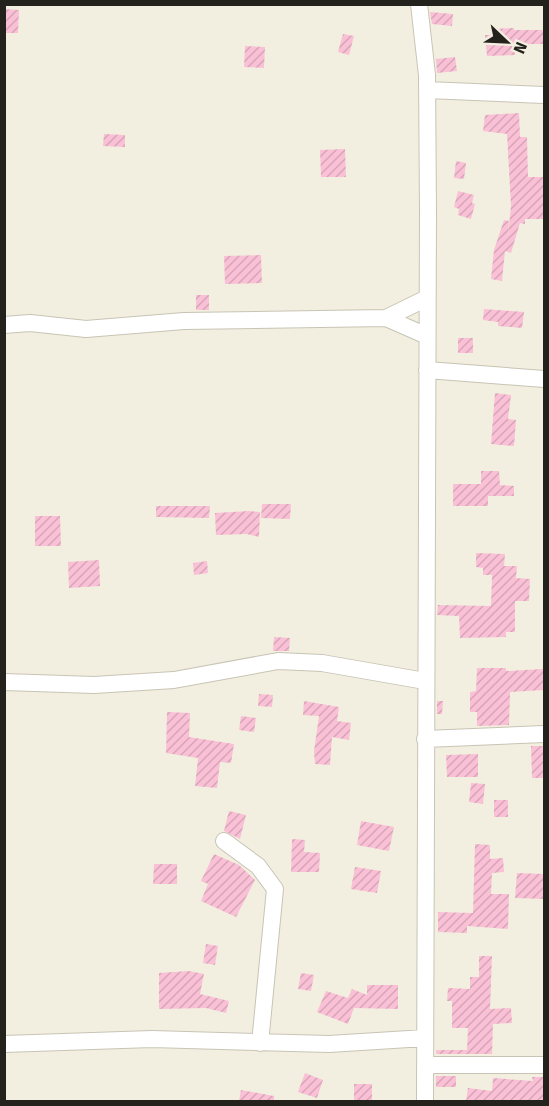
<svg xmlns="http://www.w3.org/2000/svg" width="549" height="1106" viewBox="0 0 549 1106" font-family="'Fira Sans',sans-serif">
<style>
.building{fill:url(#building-hatch)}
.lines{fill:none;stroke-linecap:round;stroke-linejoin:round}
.minor-casing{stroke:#c8c4b5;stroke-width:18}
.minor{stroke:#fff;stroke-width:16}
</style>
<defs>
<pattern id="building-hatch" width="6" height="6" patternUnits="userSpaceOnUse" patternTransform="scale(1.5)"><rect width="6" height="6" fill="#fac0d6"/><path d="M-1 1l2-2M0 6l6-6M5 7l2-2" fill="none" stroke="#d6a5b7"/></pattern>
</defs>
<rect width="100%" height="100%" fill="#f3efe0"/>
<path class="building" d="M4,9L19,10L18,33H4Z
M430,12L453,14L452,26L432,24Z
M514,28V30H544V44H514L515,55L487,56L485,35H491L490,29Z
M343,34L354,36L349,55L338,52Z
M245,46L265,47L264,68L244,67Z
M455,57L457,71L437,73L436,59Z
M519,113L520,137H527L528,177H544V219H525V224L520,223L511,253L505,251L502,281L491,279L494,250L504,220L509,221L508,236L511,206L507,134L483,131L485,115Z
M104,134L125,135V147L103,146Z
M345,149L346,177H321L320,150Z
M456,161L466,163L464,179L454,178Z
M458,191L474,195L472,203L475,204L471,219L458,215L459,209L454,207Z
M261,255L262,283L225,284L224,256Z
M196,295H209V310H196Z
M484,309L524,312L522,328L498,326V322L483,320Z
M458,338H473V353H458Z
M495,393L511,395L508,419L516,420L514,446L491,444Z
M481,471H499L500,485L514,486V496H488V506H453V484H481Z
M262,504H291L290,519L261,518Z
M156,506H210L209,518L156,517Z
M249,511L260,512L259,537L247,534L216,535L215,513Z
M35,516H60L61,546H35Z
M476,553L505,554L504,566H517L516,578L530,579L529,601H515V632H506V637L460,638L459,616L437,615L438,605L491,606L492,575H483V568L476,567Z
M99,560L100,586L69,588L68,562Z
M207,561L208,573L194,575L193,563Z
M274,637L290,638L289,651H273Z
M477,668H506V671L543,669L544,690L510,692L509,725L477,726V712H470V692L476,691Z
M259,694L273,695L272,707L258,706Z
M304,701L339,707L337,721L351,723L349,740L332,737L330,765L315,764L314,751L319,716L303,715Z
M437,701H443L442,714H437Z
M167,712L190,713L189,737L234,744L231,763L220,762L217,788L195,786L198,758L166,753Z
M241,716L256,718L254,732L239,730Z
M531,746H544V778H532Z
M478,754V777H447L446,755Z
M471,783L485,784L483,804L469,802Z
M494,800H508V817H494Z
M229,811L246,815L240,839L224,831Z
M361,821L394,827L389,851L357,845Z
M292,839L305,840L304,852L320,853L319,872H291Z
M475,844L490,845V859L503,858L504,872L492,873L491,894H509L508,929L467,926V933L438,932V912L473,913Z
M214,854L239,865L255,880L236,917L201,901L208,884L201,881Z
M154,864H177V884H153Z
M355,867L381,871L377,893L351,889Z
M517,873L544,874V899L515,898Z
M206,944L218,946L215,965L203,963Z
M479,956H492L490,1009L511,1008L512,1023L493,1024L492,1054H436V1050H467L468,1028H452V1001H447L448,988L470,989V977H479Z
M189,971L204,974L200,994L229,1001L226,1013L206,1008L159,1009V973Z
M301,973L314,975L311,991L298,989Z
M367,985H398V1009L354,1008L348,1024L317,1012L326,991L348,998L352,989L367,995Z
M305,1073L323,1080L317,1098L298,1092Z
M436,1076H456V1087H436Z
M532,1077H544V1101H466L468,1088L492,1091L493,1078L533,1081Z
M354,1084H372V1101H354Z
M241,1090L274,1096V1101H239Z"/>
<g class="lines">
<defs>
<path id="minor" d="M419,4L427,75L428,212L425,1102
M427,90L544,95
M386,318L427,298
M4,325L30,323L86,329L184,321L386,318L427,336
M427,370L544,379
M4,682L94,685L174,680L278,661L322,663L425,681
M425,739L544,734
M224,841L258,866L275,889L260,1043
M4,1044L152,1039L329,1044L425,1038
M425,1065H544"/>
</defs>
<use href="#minor" class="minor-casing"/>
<use href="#minor" class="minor"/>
</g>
<rect width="549" height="1106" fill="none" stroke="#24221d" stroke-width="12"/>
<g transform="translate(507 42) rotate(113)" stroke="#f3efe0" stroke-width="4.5" paint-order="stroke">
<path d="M0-4.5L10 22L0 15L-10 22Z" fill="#24221d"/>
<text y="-9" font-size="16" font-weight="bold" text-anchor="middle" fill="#24221d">N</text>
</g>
</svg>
